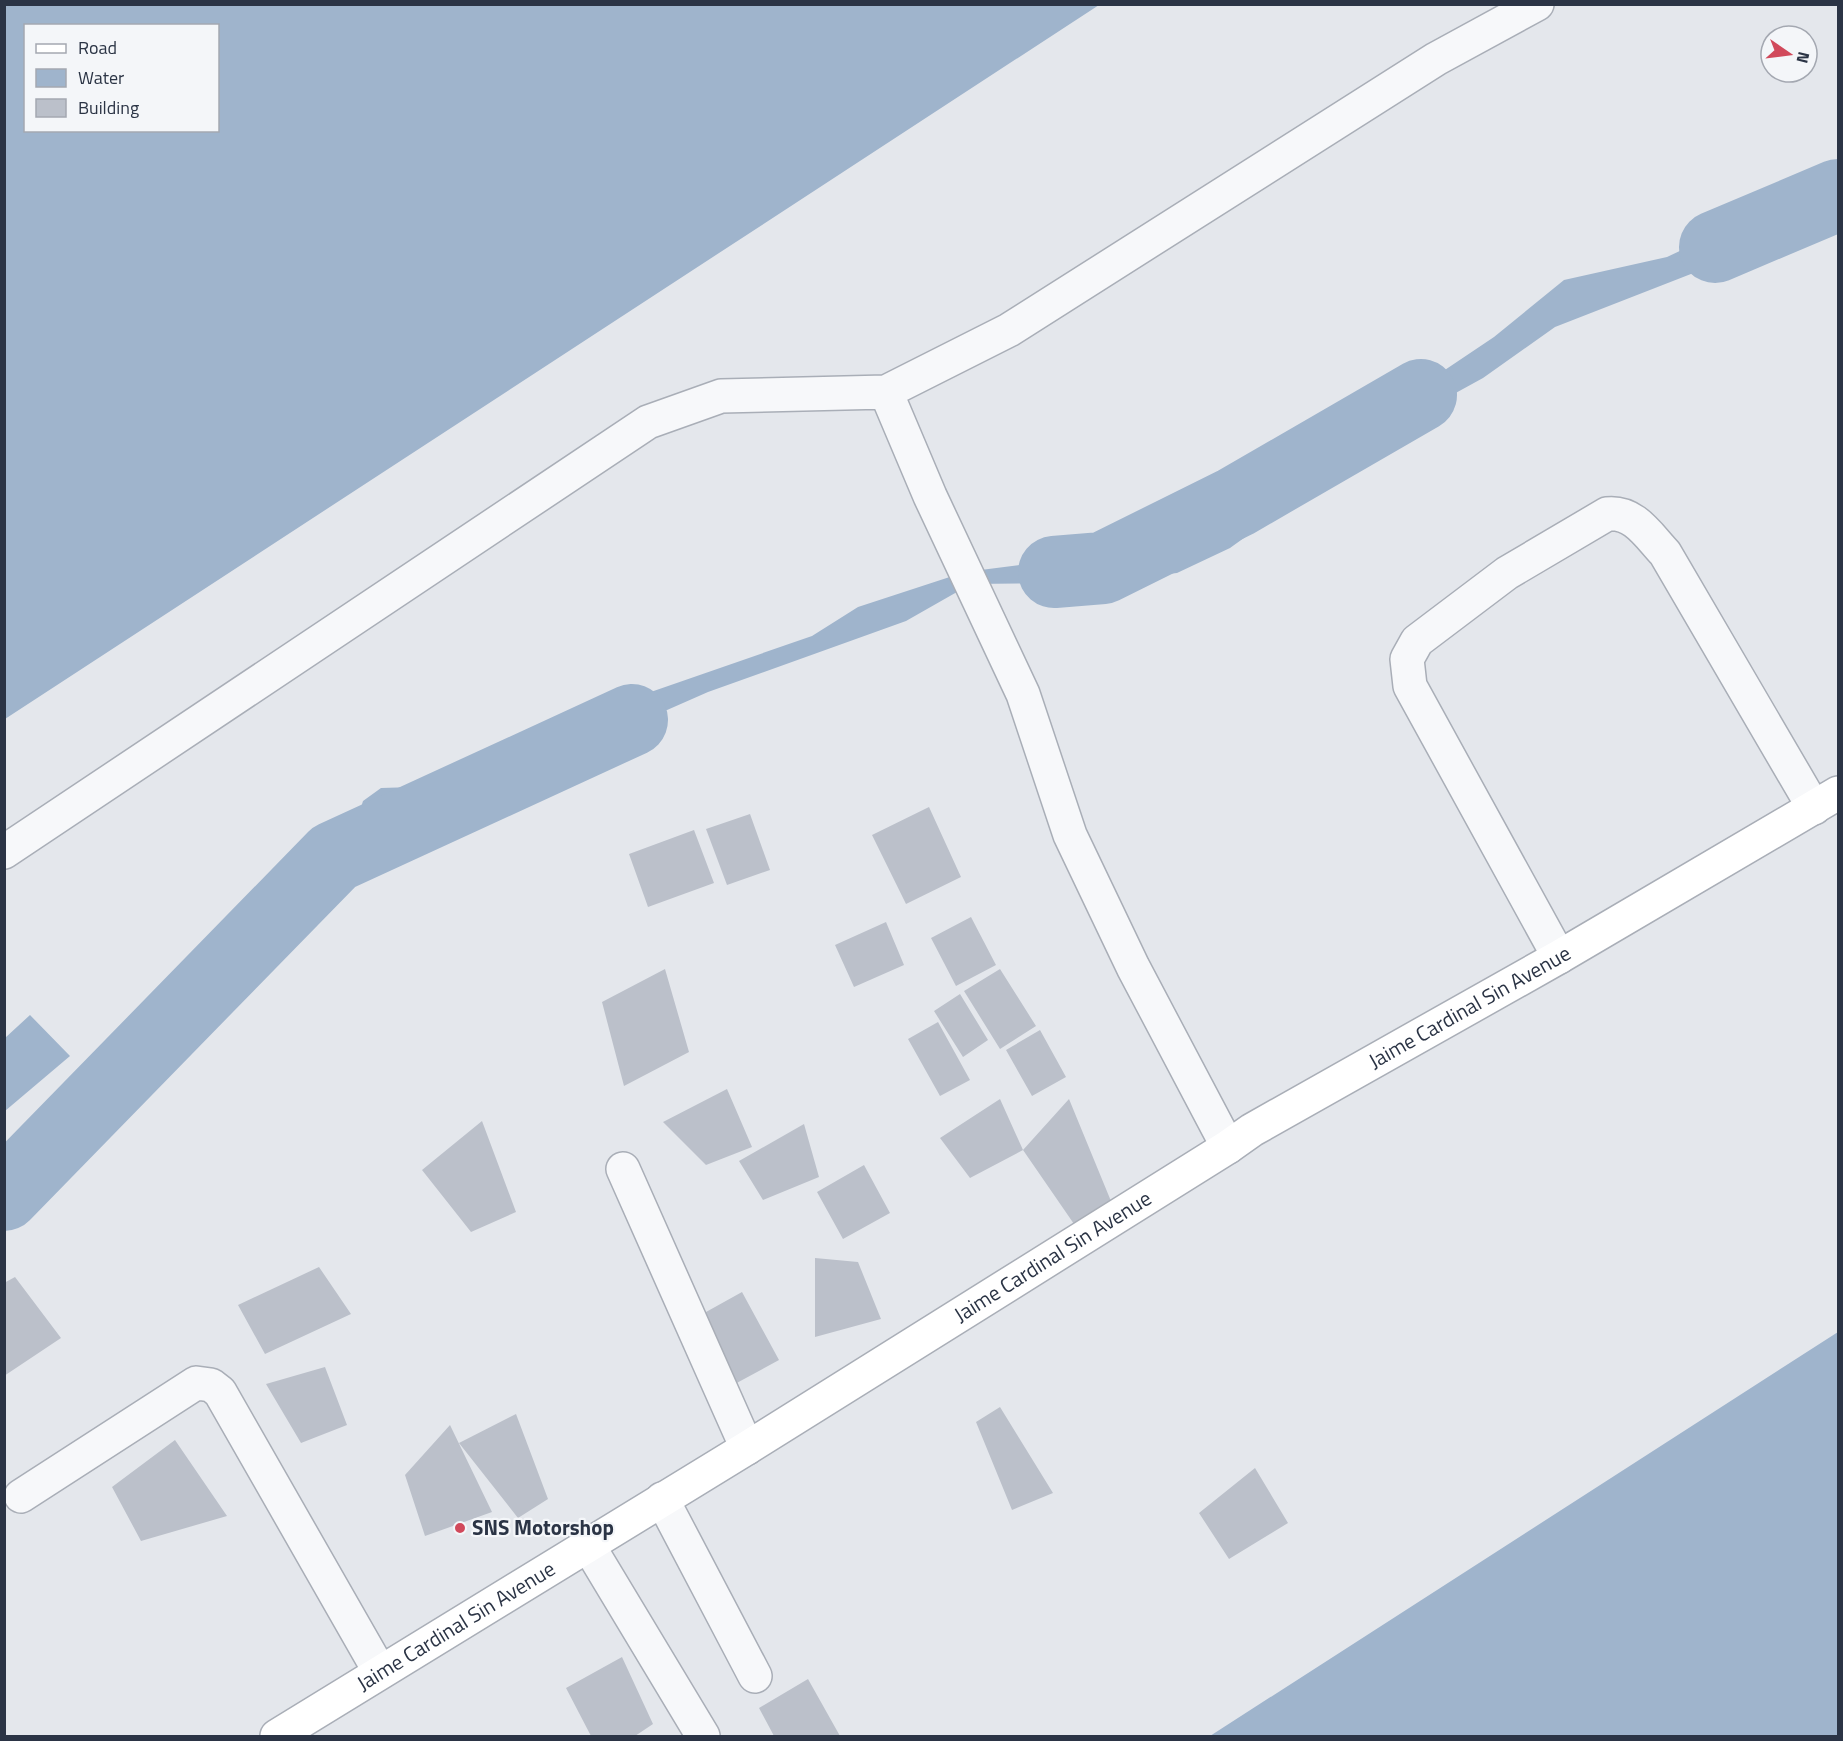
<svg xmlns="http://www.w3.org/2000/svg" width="1843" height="1741" viewBox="0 0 1843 1741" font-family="'Titillium Web',sans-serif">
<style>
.water{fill:#9fb4cc;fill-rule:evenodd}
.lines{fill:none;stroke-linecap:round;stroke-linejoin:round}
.river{stroke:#9fb4cc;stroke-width:72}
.building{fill:#bbc0ca}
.street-casing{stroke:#a9aeb7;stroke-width:36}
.secondary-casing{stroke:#a9aeb7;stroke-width:36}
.street{stroke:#f7f8fa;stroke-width:33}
.secondary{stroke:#fff;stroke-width:33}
.poi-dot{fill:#d1495b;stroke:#f4f6f9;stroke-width:2}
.labels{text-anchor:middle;stroke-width:4.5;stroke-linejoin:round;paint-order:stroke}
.street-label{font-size:21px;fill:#2b3445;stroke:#f4f6f9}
.poi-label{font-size:21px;font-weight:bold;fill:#2b3445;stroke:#f4f6f9;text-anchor:start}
</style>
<rect width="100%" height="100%" fill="#e4e7ec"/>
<path class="water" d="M5,4H1099V5L5,719ZM26,26H218V130H26Z
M1838,205V229L1818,235L1773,242L1555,327L1483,378L1432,406L1345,465L1230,548L1177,573L1087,583L971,584L906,621L708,692L583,747L459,790L394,843L360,835L358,817L363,801L381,788L414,787L570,720L812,636L858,607L965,572L1123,552L1176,540L1236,520L1278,492L1345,437L1494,337L1564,280L1667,257L1769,209L1819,208Z
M30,1015L70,1056L5,1111V1038Z
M1838,1332V1736H1210Z"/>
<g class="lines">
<path class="river" d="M1715,247L1838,195
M1054,572L1103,568L1236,502L1421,395
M4,1195L334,857L632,720"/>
</g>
<path class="building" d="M929,807L961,877L906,904L872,835Z
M750,814L770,870L727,885L706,829Z
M694,830L714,883L648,907L629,854Z
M971,917L996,965L956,986L931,938Z
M886,922L904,965L854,987L835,945Z
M665,969L689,1052L624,1086L602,1002Z
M1000,969L1036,1026L1000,1049L964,991Z
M960,994L988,1040L963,1057L934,1011Z
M938,1022L970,1080L940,1096L908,1039Z
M1040,1030L1066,1077L1032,1096L1006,1050Z
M727,1089L752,1147L706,1165L663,1122Z
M1000,1099L1023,1150L970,1178L940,1138Z
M1069,1099L1113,1206L1074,1224L1023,1150Z
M482,1121L516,1212L471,1232L422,1170Z
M804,1124L819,1177L763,1200L739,1161Z
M864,1165L890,1213L843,1239L817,1192Z
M815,1258L858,1262L881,1319L815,1337Z
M319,1267L351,1314L265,1354L238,1305Z
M15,1277L61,1338L4,1376V1283Z
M742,1292L779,1360L733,1385L697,1317Z
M325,1367L347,1425L301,1443L266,1384Z
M1000,1407L1053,1493L1012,1510L976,1422Z
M516,1414L548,1499L518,1518L459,1443Z
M450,1425L492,1512L425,1536L405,1475Z
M175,1440L227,1516L141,1541L112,1487Z
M1255,1468L1288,1523L1229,1559L1199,1513Z
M622,1657L653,1724L635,1736H591L566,1688Z
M808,1679L840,1736H774L759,1708Z"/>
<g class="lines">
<defs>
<path id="street" d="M4,852L648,422L721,396L886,392
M1559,957L1410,686L1407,659L1417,641L1507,573L1607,514C1634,511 1648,535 1665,553L1814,808
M1228,1147L1133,967L1070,835L1023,694L930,496L886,392L1009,330L1436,59L1537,4
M623,1169L747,1448
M21,1496L196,1383L211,1385L220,1392L380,1672
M662,1499L755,1676
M588,1545L703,1736"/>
<g id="secondary">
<path id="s1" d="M277,1736L747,1448L1228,1147L1252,1130L1559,957L1838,793"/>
</g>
</defs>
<use href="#street" class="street-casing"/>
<use href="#secondary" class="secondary-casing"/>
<use href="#street" class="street"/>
<use href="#secondary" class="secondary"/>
</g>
<circle class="poi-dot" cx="460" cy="1528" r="6"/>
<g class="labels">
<g class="street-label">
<text dy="7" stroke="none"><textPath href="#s1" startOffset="1398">Jaime Cardinal Sin Avenue</textPath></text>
<text dy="7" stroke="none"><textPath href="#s1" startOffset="912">Jaime Cardinal Sin Avenue</textPath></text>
<text dy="7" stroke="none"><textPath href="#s1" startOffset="210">Jaime Cardinal Sin Avenue</textPath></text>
</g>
<g class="poi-label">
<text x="472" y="1535">SNS Motorshop</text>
</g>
</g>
<rect width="1843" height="1741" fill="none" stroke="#2b3445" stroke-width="12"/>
<rect x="24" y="24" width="195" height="108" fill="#f4f6f9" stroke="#a4a8b1" stroke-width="1.5"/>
<rect x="36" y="44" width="30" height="9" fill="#ffffff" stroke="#a4a8b1" stroke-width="1.5"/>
<text x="78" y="54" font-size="18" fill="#2b3445">Road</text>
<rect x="36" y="69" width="30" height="18" fill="#9fb4cc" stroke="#a4a8b1" stroke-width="1.5"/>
<text x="78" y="84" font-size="18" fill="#2b3445">Water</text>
<rect x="36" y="99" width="30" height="18" fill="#bbc0ca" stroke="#a4a8b1" stroke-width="1.5"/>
<text x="78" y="114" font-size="18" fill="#2b3445">Building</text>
<g transform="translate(1789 54) rotate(104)"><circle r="28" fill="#f4f6f9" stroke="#a4a8b1" stroke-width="1.5"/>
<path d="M0-4.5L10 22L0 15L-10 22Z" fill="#d1495b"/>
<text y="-9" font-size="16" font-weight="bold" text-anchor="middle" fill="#2b3445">N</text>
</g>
</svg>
